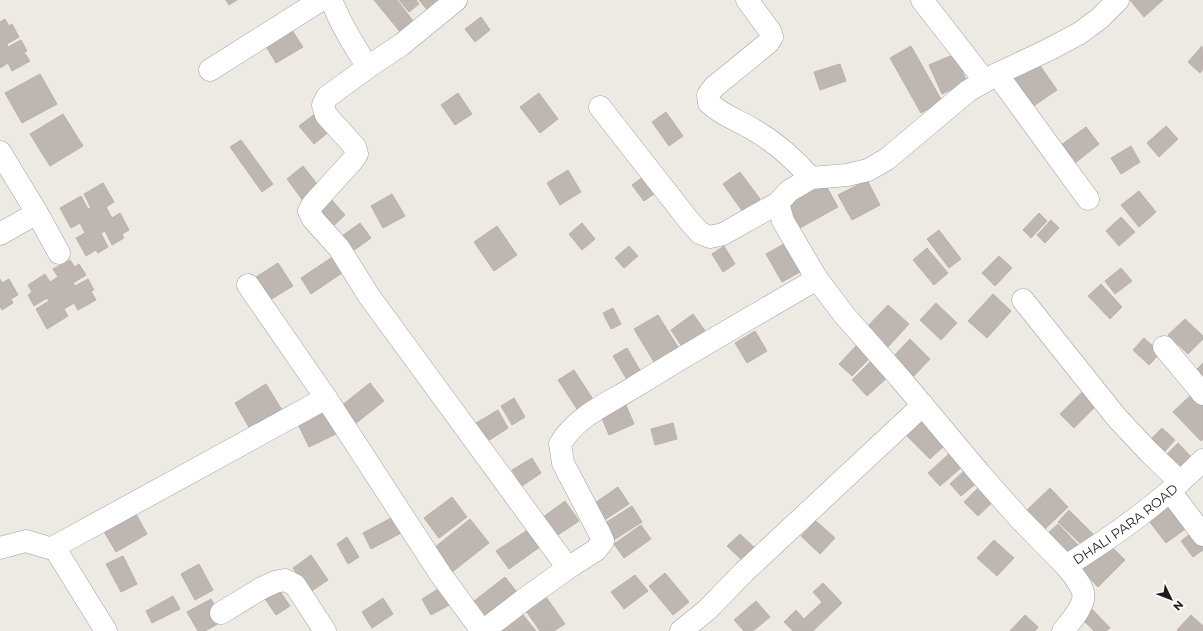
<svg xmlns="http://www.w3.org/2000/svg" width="1203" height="631" viewBox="0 0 1203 631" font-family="Montserrat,sans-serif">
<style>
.building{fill:#bdb6b1;stroke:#bdb1a8}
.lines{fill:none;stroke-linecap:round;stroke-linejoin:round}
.minor-casing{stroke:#a1a1a1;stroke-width:23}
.minor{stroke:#fff;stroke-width:22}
.labels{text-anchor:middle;stroke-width:3.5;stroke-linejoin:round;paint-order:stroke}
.street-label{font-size:13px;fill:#1d1d1d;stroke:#fff}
</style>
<rect width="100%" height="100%" fill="#edeae4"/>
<path class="building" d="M226,0H237L229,5Z
M374,0H397L414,22L401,33Z
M399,0H416L419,4L409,12Z
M419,0H440L428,11Z
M1130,0H1163L1144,17Z
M481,17L490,30L475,42L465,29Z
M5,19L9,26L12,24L19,37L7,44L8,47L21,40L27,51L24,52L30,61L12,71L8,63L0,68V22Z
M290,27L303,47L276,63L264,43Z
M911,46L942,101L921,113L890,58Z
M1202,46L1203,69L1200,73L1188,62Z
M955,54L967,82L942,94L929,65Z
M1036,60L1057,90L1032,107L1011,78Z
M840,64L846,81L820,90L814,72Z
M40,74L57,104L22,123L5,93Z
M458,93L472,114L455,125L441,105Z
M539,93L558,119L540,133L520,107Z
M666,112L683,136L669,146L652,122Z
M316,113L330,131L314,144L299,126Z
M63,114L83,146L50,166L30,134Z
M1166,126L1178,139L1159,157L1147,143Z
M1086,127L1099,144L1075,163L1061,145Z
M241,140L273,184L262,192L230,147Z
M1131,146L1140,162L1121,174L1111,158Z
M303,166L321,189L304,202L287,179Z
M568,170L581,192L560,205L547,183Z
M740,172L760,199L743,212L723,184Z
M646,175L658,191L644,201L632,185Z
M867,180L880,205L852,220L838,195Z
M103,183L114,202L106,207L112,218L120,213L129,230L122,234L124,238L112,245L105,231L101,233L108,247L98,253L96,250L86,256L76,238L85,233L80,223L71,228L60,208L81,196L88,209L91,208L84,194Z
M825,184L838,207L798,229L786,206Z
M1139,191L1156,212L1139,227L1121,205Z
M392,194L405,216L383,228L371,206Z
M330,198L345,215L329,230L314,213Z
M1039,213L1047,221L1031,238L1023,230Z
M1121,217L1135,232L1119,246L1106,231Z
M1051,220L1059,228L1045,243L1037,235Z
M360,223L371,238L353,251L342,236Z
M582,223L595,239L582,250L569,234Z
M497,226L517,255L494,271L474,242Z
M939,230L961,259L949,268L927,239Z
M791,240L807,268L782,282L766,254Z
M629,246L638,256L624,268L615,258Z
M724,246L735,264L723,272L712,254Z
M927,248L948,273L934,285L913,260Z
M334,256L345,271L311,294L301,278Z
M999,256L1012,268L995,286L982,273Z
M70,260L75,267L79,264L86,275L73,283L75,286L88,279L94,290L91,291L96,300L78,310L74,303L64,309L68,316L47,329L36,309L49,301L47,298L34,306L28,295L32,292L28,285L45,274L50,282L58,277L53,269Z
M278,263L293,286L270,300L256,277Z
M1121,268L1132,281L1115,294L1105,281Z
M0,279L2,283L9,279L18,295L11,299L13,303L2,310L0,306Z
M1101,284L1122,307L1110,319L1088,296Z
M993,294L1011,311L987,338L968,321Z
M936,303L957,323L941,340L920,320Z
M888,305L909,324L887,348L866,328Z
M613,308L621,324L611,329L603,313Z
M693,314L708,335L685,351L671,330Z
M658,315L678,347L654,362L634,329Z
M1185,319L1203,336V339L1188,354L1168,335Z
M755,331L767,351L747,363L735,343Z
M1144,338L1160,353L1149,365L1133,350Z
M910,339L930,359L911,379L890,360Z
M857,345L870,358L852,376L839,364Z
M627,348L641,372L627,380L613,356Z
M872,360L888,377L867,396L852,380Z
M1203,363V377L1196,370Z
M574,370L596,404L583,418L558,380Z
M370,383L384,401L355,424L341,406Z
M266,384L282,410L250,429L235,403Z
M1085,389L1099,403L1074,428L1060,414Z
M1193,393L1203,403V439L1201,441L1173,412Z
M514,398L525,417L512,425L501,406Z
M626,405L634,424L609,435L601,416Z
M326,408L338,433L309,447L297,422Z
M498,410L508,428L488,441L476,423Z
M923,418L947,443L930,459L906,435Z
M673,423L677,439L655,445L651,429Z
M1162,428L1175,440L1165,451L1152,438Z
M1178,443L1195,461L1184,472L1167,454Z
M951,452L963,466L940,486L928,473Z
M532,458L541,473L522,486L512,470Z
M967,468L979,481L961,496L950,484Z
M983,483L997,498L978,516L964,502Z
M618,487L629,504L603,521L592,505Z
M1050,488L1068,507L1045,529L1027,510Z
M452,497L467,517L439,538L424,518Z
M565,501L579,521L555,537L542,518Z
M131,505L147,534L116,552L99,523Z
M1171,505L1188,527L1166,543L1149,521Z
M632,506L642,522L612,541L602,525Z
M1069,510L1093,534L1082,545L1058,522Z
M395,516L403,532L371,549L363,533Z
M470,519L489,543L447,576L429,552Z
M816,521L835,538L820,554L801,536Z
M1058,524L1082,549L1071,559L1047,534Z
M641,525L651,539L624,558L614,544Z
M532,527L544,544L509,569L496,551Z
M1193,532L1203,545V550L1193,557L1181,541Z
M740,534L757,550L745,563L727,546Z
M347,537L359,557L348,564L337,544Z
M994,540L1014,558L997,576L977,558Z
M1108,543L1125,560L1098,587L1081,569Z
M311,555L328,580L310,592L293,568Z
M123,556L137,584L121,592L106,564Z
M199,564L213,590L195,600L181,574Z
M665,573L689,602L673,615L649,586Z
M635,575L648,591L624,609L611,592Z
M505,577L520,596L484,624L469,605Z
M823,583L842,603L813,631H793L784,622L796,610L804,619L822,602L813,592Z
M443,586L453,603L431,615L422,599Z
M277,587L290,606L276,615L263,596Z
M173,596L180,609L152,623L146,611Z
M546,597L565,624L554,631H540L526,611Z
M383,598L393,614L372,628L362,612Z
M211,599L223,621L205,631H198L187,612Z
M756,601L770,617L753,631H744L734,620Z
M1090,607L1110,628L1106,631H1094L1080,617Z
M520,611L536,631H494Z
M1025,615L1038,627L1035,631H1010Z
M1191,615L1203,626V631H1178L1177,630Z"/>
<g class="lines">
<defs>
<g id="minor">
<path d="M331,0C341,24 353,45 368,67L327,97L323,105L326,115L355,147L357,154L352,161L313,204L309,211L313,219L339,248L369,296L568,568L596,550L603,541L599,532L563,463L560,444C576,417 605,405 631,389C692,351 755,315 817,279"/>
<path d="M747,0L770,31L772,37L768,43L714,87L708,95L709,103C723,116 738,120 754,130C777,143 794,159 811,178"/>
<path d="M922,0L985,81"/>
<path d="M368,67L401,45L456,0"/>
<path d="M210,70L321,0"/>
<path d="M997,74L1088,199"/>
<path d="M600,107L690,222L700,233L710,237L723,234L778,203L789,191L811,178L847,175L868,170L887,159L968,91L997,74L1050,49L1080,33L1100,18L1118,0"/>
<path d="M0,152L37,213L59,253"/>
<path d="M778,203L783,221L817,279L845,316L899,377L981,475L1019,518L1066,566"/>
<path d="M0,234L37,213"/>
<path d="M248,285L326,398L441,575L482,631"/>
<path d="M1023,300L1117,418L1149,452L1180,482"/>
<path d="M1164,347L1203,394"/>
<path d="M1170,491L1203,535"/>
<path d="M54,547L106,631"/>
<path d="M0,548L26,541L49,548L54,547L326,398"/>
<path d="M221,613L262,588L275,582L285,580L295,585L325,631"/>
<path d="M483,631L526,598L568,568"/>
<path d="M681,631L707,610L744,572L923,405"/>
<path id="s1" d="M1063,631C1070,622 1086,605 1083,593C1081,583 1072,574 1066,566C1115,535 1162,502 1203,460"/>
</g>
</defs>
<use href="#minor" class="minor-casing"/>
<use href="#minor" class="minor"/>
</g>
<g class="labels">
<g class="street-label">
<text dy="5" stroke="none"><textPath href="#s1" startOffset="149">DHALI PARA ROAD</textPath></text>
</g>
</g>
<g transform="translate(1171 599) rotate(133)" stroke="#ffffff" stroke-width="3" paint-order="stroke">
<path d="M0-3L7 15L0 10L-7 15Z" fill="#1d1d1d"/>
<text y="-6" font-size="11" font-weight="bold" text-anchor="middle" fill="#1d1d1d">N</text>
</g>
</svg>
